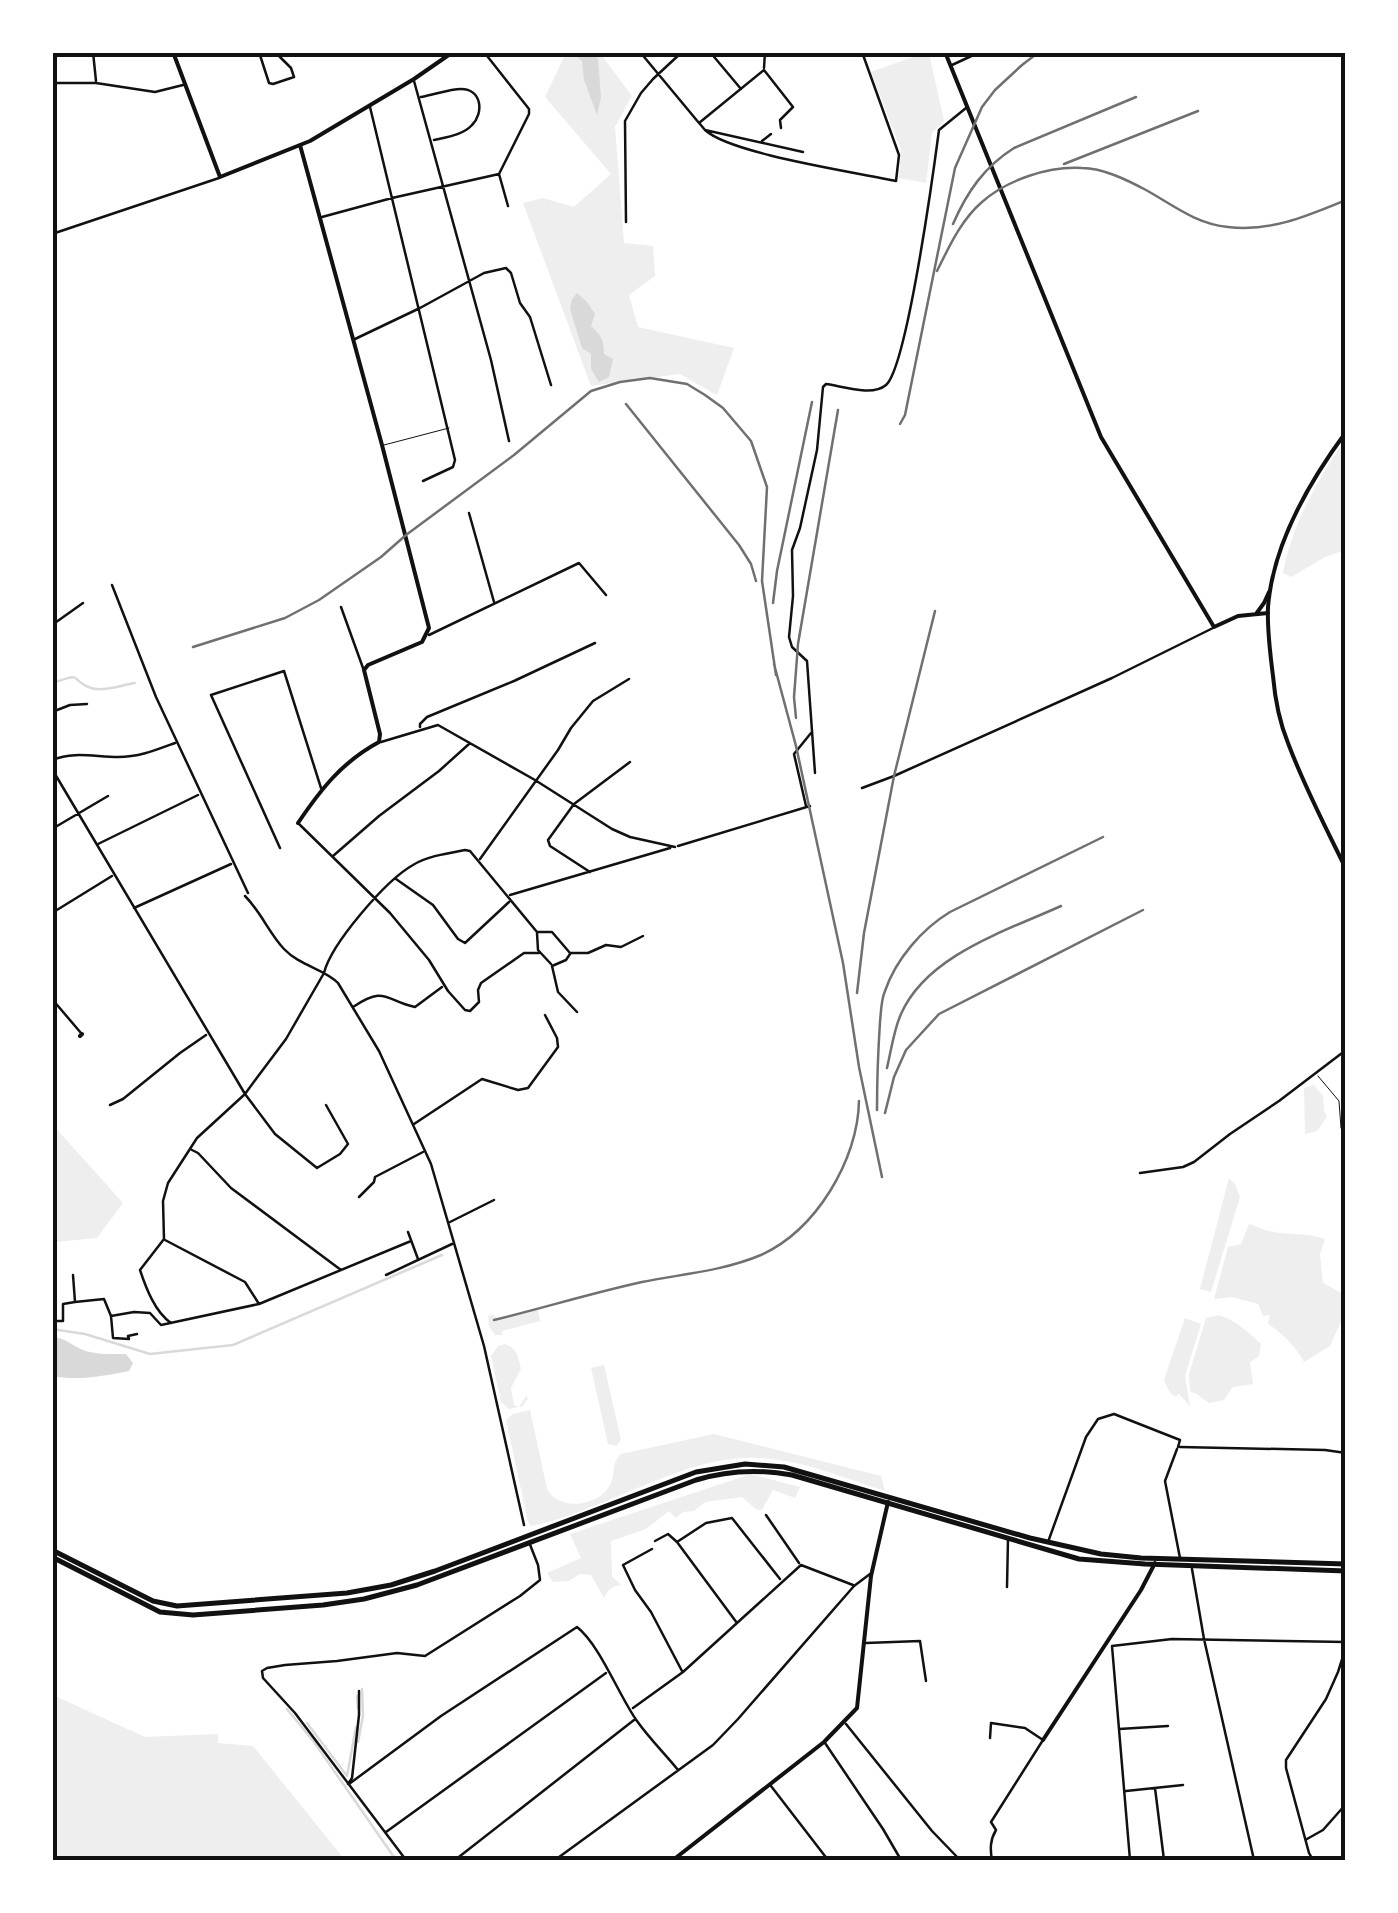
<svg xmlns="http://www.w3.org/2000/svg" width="1398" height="1913" viewBox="0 0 1398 1913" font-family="Roboto,sans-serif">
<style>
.green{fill:#eee}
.water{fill:#d9d9d9}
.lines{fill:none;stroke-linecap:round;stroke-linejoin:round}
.stream{stroke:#d9d9d9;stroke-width:2.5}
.service{stroke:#111;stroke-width:1}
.minor{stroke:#111;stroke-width:2.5}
.tertiary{stroke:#111;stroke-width:4}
.secondary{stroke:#111;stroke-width:4}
.primary{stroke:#111;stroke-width:5}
.rail{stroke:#707070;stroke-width:2.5}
.neatline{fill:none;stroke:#111;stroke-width:4}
</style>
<rect width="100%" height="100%" fill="#fff"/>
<path class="green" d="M566,53H600L632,96L615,127L624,243L653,246L655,276L629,295L638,327L734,348L717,395L680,374L591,386L523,203L543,198L574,207L611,174L545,97Z
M924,53H929L944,121L932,133L926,183L899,178L901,150L871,72Z
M1345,440V550L1325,557L1291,577L1283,573C1292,524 1317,481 1345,440Z
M1314,1085L1323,1096L1324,1111L1327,1117L1317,1131L1305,1134L1304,1088Z
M53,1125L123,1203L97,1238L55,1242L52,1232Z
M1229,1178L1235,1184L1240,1197L1211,1292L1200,1289Z
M1249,1224C1255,1226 1260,1228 1265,1230C1284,1236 1306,1232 1325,1239L1320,1254L1323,1283L1345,1295V1321L1341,1322L1330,1346L1304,1362C1296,1347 1282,1333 1268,1324L1270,1315L1263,1316L1258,1304L1232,1297L1214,1299L1228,1247L1241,1244Z
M538,1310L540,1321L502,1331V1335H495L489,1326L488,1316L493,1314L497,1318Z
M1218,1315C1236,1320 1248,1332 1261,1344L1259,1356L1250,1362L1253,1384L1233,1387L1224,1400L1209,1403L1195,1393L1190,1392L1189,1374L1206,1318Z
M1185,1318L1201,1324L1185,1376L1190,1406L1179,1394L1175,1397L1169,1391L1164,1380Z
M505,1344C518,1349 518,1357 521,1369L511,1388L514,1405L519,1407L526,1396L528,1398L523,1406L509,1409L501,1402L491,1356L498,1346Z
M604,1365L621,1440L616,1446L608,1444L591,1368Z
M530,1410L547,1489C560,1513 600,1505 610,1485C617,1472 609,1466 621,1454L714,1434L881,1476L885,1491C840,1477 791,1455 743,1458C675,1461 599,1513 531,1526L528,1522L506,1420L513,1414Z
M751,1474L800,1487L795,1498L773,1490L762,1510H757L742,1497L705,1502L694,1511L683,1512L676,1518L669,1511L646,1529L611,1541L612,1577L622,1585C612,1586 608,1589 604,1598L591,1575L580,1574L569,1581L553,1582L547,1573L581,1558L570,1534Z
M53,1695L145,1737L218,1734V1743L253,1746L345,1860H53Z"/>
<path class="water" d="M579,52L591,53L598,58L601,98L597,115L584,80L582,61L574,54Z
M577,293L587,302L595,314L591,326C601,335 604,340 604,354L613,359L609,377L599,382L591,369V354L582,348L570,309L572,299Z
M53,1337C66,1338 71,1345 83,1350C97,1355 112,1354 126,1354L133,1363L129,1371C105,1376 77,1381 53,1376Z"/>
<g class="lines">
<path class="stream" d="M53,683C86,671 68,680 91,688C103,692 122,685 135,683
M52,1329L85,1334L150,1354L233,1345L442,1255
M357,1696L358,1709
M287,1709L314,1742L396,1860
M307,1723L347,1776
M358,1742L363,1716L362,1689
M347,1776L356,1727"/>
<path class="service" d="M384,445L449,428
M1318,1076L1339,1101L1341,1128"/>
<path class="minor" d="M93,52L96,81
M259,52L269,83L273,84L294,77L291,68L275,52
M484,52L529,109V114L499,174L508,206
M640,52L699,123L764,70L793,107L780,120L781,128
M710,52L741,89
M952,65L980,52
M764,68L765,52
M414,81L491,360L509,441
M52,83H96L155,92L183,85
M421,97C434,95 449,89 461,89C482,89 484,113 472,125C463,135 447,137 434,140
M370,107L455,460L453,467L423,481
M700,124L705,130L803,152
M705,130C731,154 855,172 896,181L899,155L862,52
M762,141L771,134
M322,217L392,198L499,174
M626,222L625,121L641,93L653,79L682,52
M52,234L219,178
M355,339L420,308L484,273L506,268L511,273L520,303L530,317L551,385
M469,513L494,602
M112,585L156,697L248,893
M341,607L363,668
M52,625L83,603
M429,635L579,563L606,595
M52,712L70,705L87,704
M420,727V724L427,717L514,681L595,643
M381,742L438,725L535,780L612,829L630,837L675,847
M52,760C74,751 95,757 118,757C139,757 156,750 175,743
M52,769L245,1094L275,1134L317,1168L340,1154L348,1144L326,1105
M815,773L807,661L792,647L789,637L793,596L792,550L800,528L817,450L823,387L826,384C842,386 872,397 886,385C907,367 934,168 939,130L966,108
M862,788L894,776L1112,678L1213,628
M806,806L794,754L811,733
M298,823L390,913L429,960L448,991L465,1010L470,1011L479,1002L478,990L481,983L524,953H539
M52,829L108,796
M98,844L198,795
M678,846L810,806
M280,848L211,695L284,671L321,788
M333,856L379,816L439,771L469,744
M480,859L558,750L571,728L593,701L629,679
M590,872L550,846L548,840L574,804L630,762
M396,879L433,905L458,939L465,943L509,902
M510,895L670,848
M245,896C261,912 269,933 284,949C300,966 325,969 338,983L379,1051L431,1164L484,1346L524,1525
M134,908L231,864
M52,913L112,876
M537,933L538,950L551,964
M570,954L566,960L552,966L558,992L577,1012
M52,999L81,1033
M353,1007C386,985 385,1001 415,1007L442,987
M110,1105L123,1099L180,1053L206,1035
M414,1124L482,1079L518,1090L528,1088L558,1047L557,1038L545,1015
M192,1150L198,1153L231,1188L341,1270
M1140,1173L1183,1167L1194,1162L1230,1134L1279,1101L1346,1050
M359,1197L374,1182L375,1177L423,1152
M450,1222L494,1200
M408,1232L418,1259
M165,1240L245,1282L259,1304
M386,1275L452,1244
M75,1302L104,1299L111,1316L113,1338L129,1339L128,1336L137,1334
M111,1316L134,1312L150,1313L161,1325L259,1304L411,1241
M52,1321H63V1304L75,1302L73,1275
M171,1323C155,1312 146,1288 140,1270L164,1239L163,1201L168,1183L197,1138L245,1094L256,1079L286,1039L324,973C331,944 386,880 413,865C427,856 449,853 465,850L470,851L537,932H552L570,953H588L606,945L621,947L643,936
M1180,1447L1325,1450L1346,1453
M1177,1449L1165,1481L1180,1558
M766,1515L799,1563
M655,1541L668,1534L677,1542L737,1623
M677,1542L706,1523L732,1518L780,1579
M1048,1542L1086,1437L1098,1419L1114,1414L1180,1440L1178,1447
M652,1549L623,1565L635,1590L651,1612L682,1671
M1192,1569L1204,1639L1254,1860
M1007,1587L1008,1539
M866,1643L920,1641L926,1681
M633,1708L683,1672L801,1565L853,1585
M846,1724L932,1831L960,1860
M1119,1729L1168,1726
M990,1738L991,1723L1025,1728L1043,1740L991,1822L996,1830C990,1840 990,1849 992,1860
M825,1743L883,1829L901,1860
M348,1784L352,1778L359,1715V1691
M349,1784L441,1716L577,1627C600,1645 619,1696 637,1721C649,1738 665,1754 678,1770
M771,1786L828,1860
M1155,1788L1164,1860
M1126,1791L1183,1785
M386,1832L606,1673
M1307,1839L1323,1830L1346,1804
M406,1860L295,1713L263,1678L262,1671L267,1668L285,1665L337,1661L397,1653L425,1656L520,1596L540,1580L538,1565L529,1542
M455,1860L634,1720
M555,1860L713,1745L738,1719L854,1586L870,1574
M1130,1860L1112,1646L1172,1639L1346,1642
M1313,1860L1309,1853L1286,1768V1760L1326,1699L1338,1672L1346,1647"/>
<path class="tertiary" d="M173,52L220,177L310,141L414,79L453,52
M945,52L1101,437L1214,627L1238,616L1268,613
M1256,614L1264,603L1269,592
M298,823C321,789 342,762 379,742L380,734L364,670L368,665L422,642L429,628L382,445L300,145
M80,1036L82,1034
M1043,1740L1141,1590L1155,1563
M673,1860L824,1742L857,1708L871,1576L888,1502"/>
<path class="secondary" d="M1346,432C1309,482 1273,543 1268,607C1267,630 1270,653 1273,676C1275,699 1279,721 1288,743C1304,786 1326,828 1346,869"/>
<path class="primary" d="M52,1550L153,1601L177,1606L347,1593L391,1585L435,1571L696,1472L745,1464L784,1467L1030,1538L1101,1554L1141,1558L1346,1564
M52,1557L160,1612L193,1615L323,1605L364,1599L417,1585L696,1480C728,1470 759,1469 792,1475L1079,1559L1145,1564L1346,1571"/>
<path class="rail" d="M1064,164L1198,111
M953,224C967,192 984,167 1014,148L1136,97
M937,271C949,247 961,220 982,202C1007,180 1048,166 1082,168C1103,168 1127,180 1146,190C1173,205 1196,224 1228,227C1271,232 1307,216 1346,200
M626,404L739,545L751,564L756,581
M900,424L905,415L955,168L982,107L995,90L1022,65L1039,52
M773,603L777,571L812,402
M193,647L285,618L319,600L381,557L406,535L514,455L591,391L620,382L650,378L687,384L705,395L723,408L751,441L767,487L762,581L776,675
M774,664L796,746L843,963L859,1067L882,1177
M796,718L794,697L798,644L838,410
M857,993L864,933L894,776L935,611
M887,1068C891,1051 894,1029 901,1014C927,955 1006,931 1061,906
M877,1110C877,1081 878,1052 880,1022C881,1012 881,1000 885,991C896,959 922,929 950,912L1103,837
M885,1113L894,1077L906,1050L939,1014L1143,910
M494,1320C543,1308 592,1293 642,1282C682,1274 723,1271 761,1255C816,1230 858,1160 859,1101"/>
</g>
<rect width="1398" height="1913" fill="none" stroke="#ffffff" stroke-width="110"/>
<rect x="55" y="55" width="1288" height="1803" class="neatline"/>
</svg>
